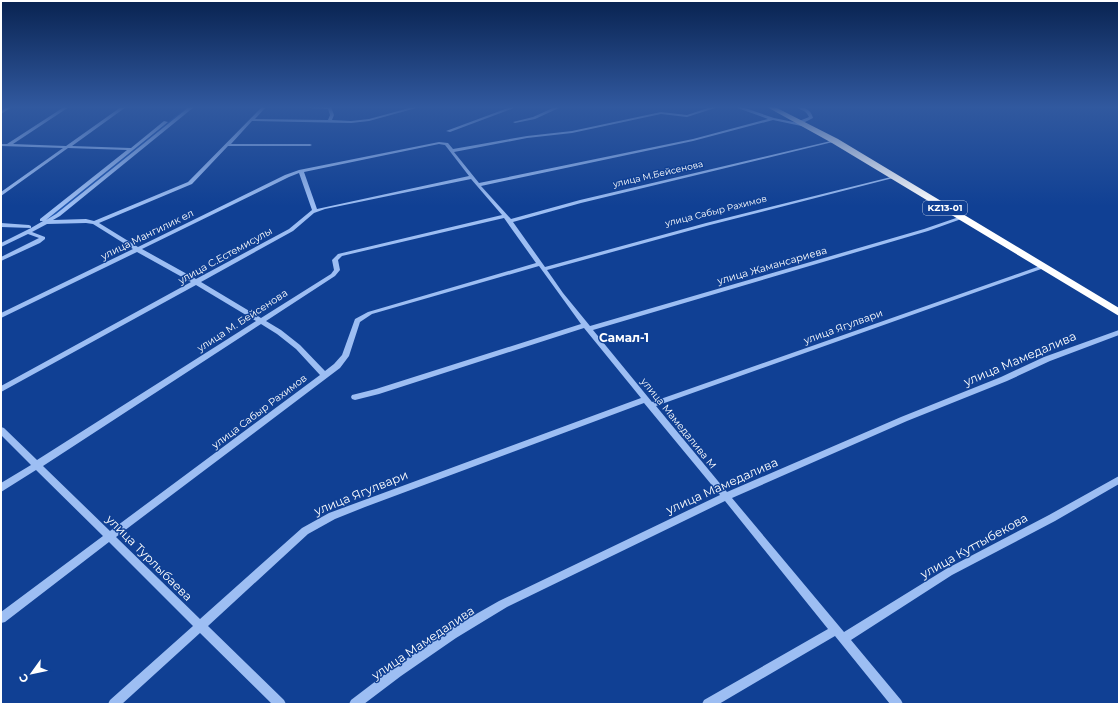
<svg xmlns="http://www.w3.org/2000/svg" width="1120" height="705" viewBox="0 0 1120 705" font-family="Montserrat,sans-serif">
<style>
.green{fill:#2259b3}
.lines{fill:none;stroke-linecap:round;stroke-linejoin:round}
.minor{fill:#9dbef3;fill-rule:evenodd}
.highway{fill:#fff;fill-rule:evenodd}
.labels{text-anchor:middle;stroke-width:3;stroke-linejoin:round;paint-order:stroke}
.far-street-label{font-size:9px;fill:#fff;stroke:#104094}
.shield{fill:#104094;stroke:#b7c6df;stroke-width:1}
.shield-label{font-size:9px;font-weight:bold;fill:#fff}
.street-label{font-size:10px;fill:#fff;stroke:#104094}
.quarter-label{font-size:12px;font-weight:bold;fill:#fff;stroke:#104094}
.near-street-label{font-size:12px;fill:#fff;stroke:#104094}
</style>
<rect width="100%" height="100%" fill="#104094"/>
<path class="green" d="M187,107H191L56,215L3,242L42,222L52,215Z"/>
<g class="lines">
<path class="minor" d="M7,107H12L1,114V111Z
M64,107H69L13,144L66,146L121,107H126L72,146L131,148L164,121L168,122L46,220L56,214L189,107H194L60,216L53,220L86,219L94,221L188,182L262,107H266L255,119L328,120L330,115L328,109L309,108L307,107H331L334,115L332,120L351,121L369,119L413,107H420L369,121L351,123L252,121L231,144H310L312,145L310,146H228L192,184L99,223L138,247L285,175L299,170L439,142L448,143L453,149L527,136L572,131L661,112L687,115L711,107H718L687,117L661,114L572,133L527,138L454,152L479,183L693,139L768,119L735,107H742L774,118L808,125V126L806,127L773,120L693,141L481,186L511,219L580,200L835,140L837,141L581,203L513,222L545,267L706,223L895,176L897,177L710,225L547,270L563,293L590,326L924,229L959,217H963L964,218L928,231L593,330L652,402L1040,266H1044L1045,267L1044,268L656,406L727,492L901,417L1001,377L1044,357L1119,330V335L1050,361L1007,381L907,421L732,498L844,632L946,569L1049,515L1119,476V484L1055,521L952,575L851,640L901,700L903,704H890L835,636L719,704H702L704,700L828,629L725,501L507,607L456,638L401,676L364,704H349L351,700L393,668L448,630L499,601L720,495L644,403L365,507L335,519L308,534L208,626L284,700L286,704H272L200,633L122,704H108L110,700L193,626L109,542L5,622L1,623V612L103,536L36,470L1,492V483L31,465L1,435V427L4,428L37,460L256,321L196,285L1,392V386L191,282L137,252L1,318V313L133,249L93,224L86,223L47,224L32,232L45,237V239L40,243L1,261V257L39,238L28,234L1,247V243L31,228L1,227V223L29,225L31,226V228L43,221H40V219L127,150L68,148L1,196V192L63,148L1,146V144H7ZM439,144L445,145L469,176L317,209L304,172ZM299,173L312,210L289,229L196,279L142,249L289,177ZM471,179L502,215L338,254L332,260L334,270L331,274L261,318L201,282L293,231L314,213L325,209ZM504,218L536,263L368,312L355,319L342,355L334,364L325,371L300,345L281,330L266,321L335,276L340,270L338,260L342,256ZM539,266L581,324L376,389L352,395L351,397L352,399L355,400L379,394L584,328L641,398L329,513L302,528L200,619L116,537L340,368L349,356L360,322L372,314ZM261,324L277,334L296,349L320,375L110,531L43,466Z
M511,107H517L450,132L446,131Z
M555,107H561L535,119L515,123L513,122L533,117Z
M795,107C804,107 811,109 813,118L803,123H799V121L809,117C806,110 801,110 795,107Z"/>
<path class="highway" d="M767,107H775L838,139L1119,308V316L832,143Z"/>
</g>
<linearGradient id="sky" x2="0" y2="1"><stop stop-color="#092351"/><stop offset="0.52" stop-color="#31599f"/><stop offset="1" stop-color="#31599f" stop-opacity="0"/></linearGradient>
<rect width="1120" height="206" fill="url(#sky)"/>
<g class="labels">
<g class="far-street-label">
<text transform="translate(658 174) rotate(-13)" y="3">улица М.Бейсенова</text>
<text transform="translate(716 211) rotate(-14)" y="3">улица Сабыр Рахимов</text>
</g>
<rect class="shield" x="923" y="201" width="44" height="14" rx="3"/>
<g class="shield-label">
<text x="945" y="211">KZ13-01</text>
</g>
<g class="street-label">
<text transform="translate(147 234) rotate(-26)" y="4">улица Мангилик ел</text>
<text transform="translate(225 255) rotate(-29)" y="4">улица С.Естемисулы</text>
<text transform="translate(772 265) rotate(-16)" y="4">улица Жамансариева</text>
<text transform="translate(242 320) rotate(-33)" y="4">улица М. Бейсенова</text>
<text transform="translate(843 326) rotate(-20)" y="4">улица Ягулвари</text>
<text transform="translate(259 411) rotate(-37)" y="4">улица Сабыр Рахимов</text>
<text transform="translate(679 423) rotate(51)" y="4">улица Мамедалива М</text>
</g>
<g class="quarter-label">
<text x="624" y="342">Самал-1</text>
</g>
<g class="near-street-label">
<text transform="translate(1020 359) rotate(-23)" y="4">улица Мамедалива</text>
<text transform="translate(722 486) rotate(-24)" y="4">улица Мамедалива</text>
<text transform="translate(361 493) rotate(-22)" y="4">улица Ягулвари</text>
<text transform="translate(974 546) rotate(-29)" y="4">улица Куттыбекова</text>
<text transform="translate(149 558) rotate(45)" y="4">улица Турлыбаева</text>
<text transform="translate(423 643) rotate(-34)" y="4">улица Мамедалива</text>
</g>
</g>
<rect width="1120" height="705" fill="none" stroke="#ffffff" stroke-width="4"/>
<g transform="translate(32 673) rotate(237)" stroke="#104094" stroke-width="3" paint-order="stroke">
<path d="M0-3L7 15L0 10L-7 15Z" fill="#ffffff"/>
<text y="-6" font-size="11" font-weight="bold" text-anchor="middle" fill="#ffffff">С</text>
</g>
</svg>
